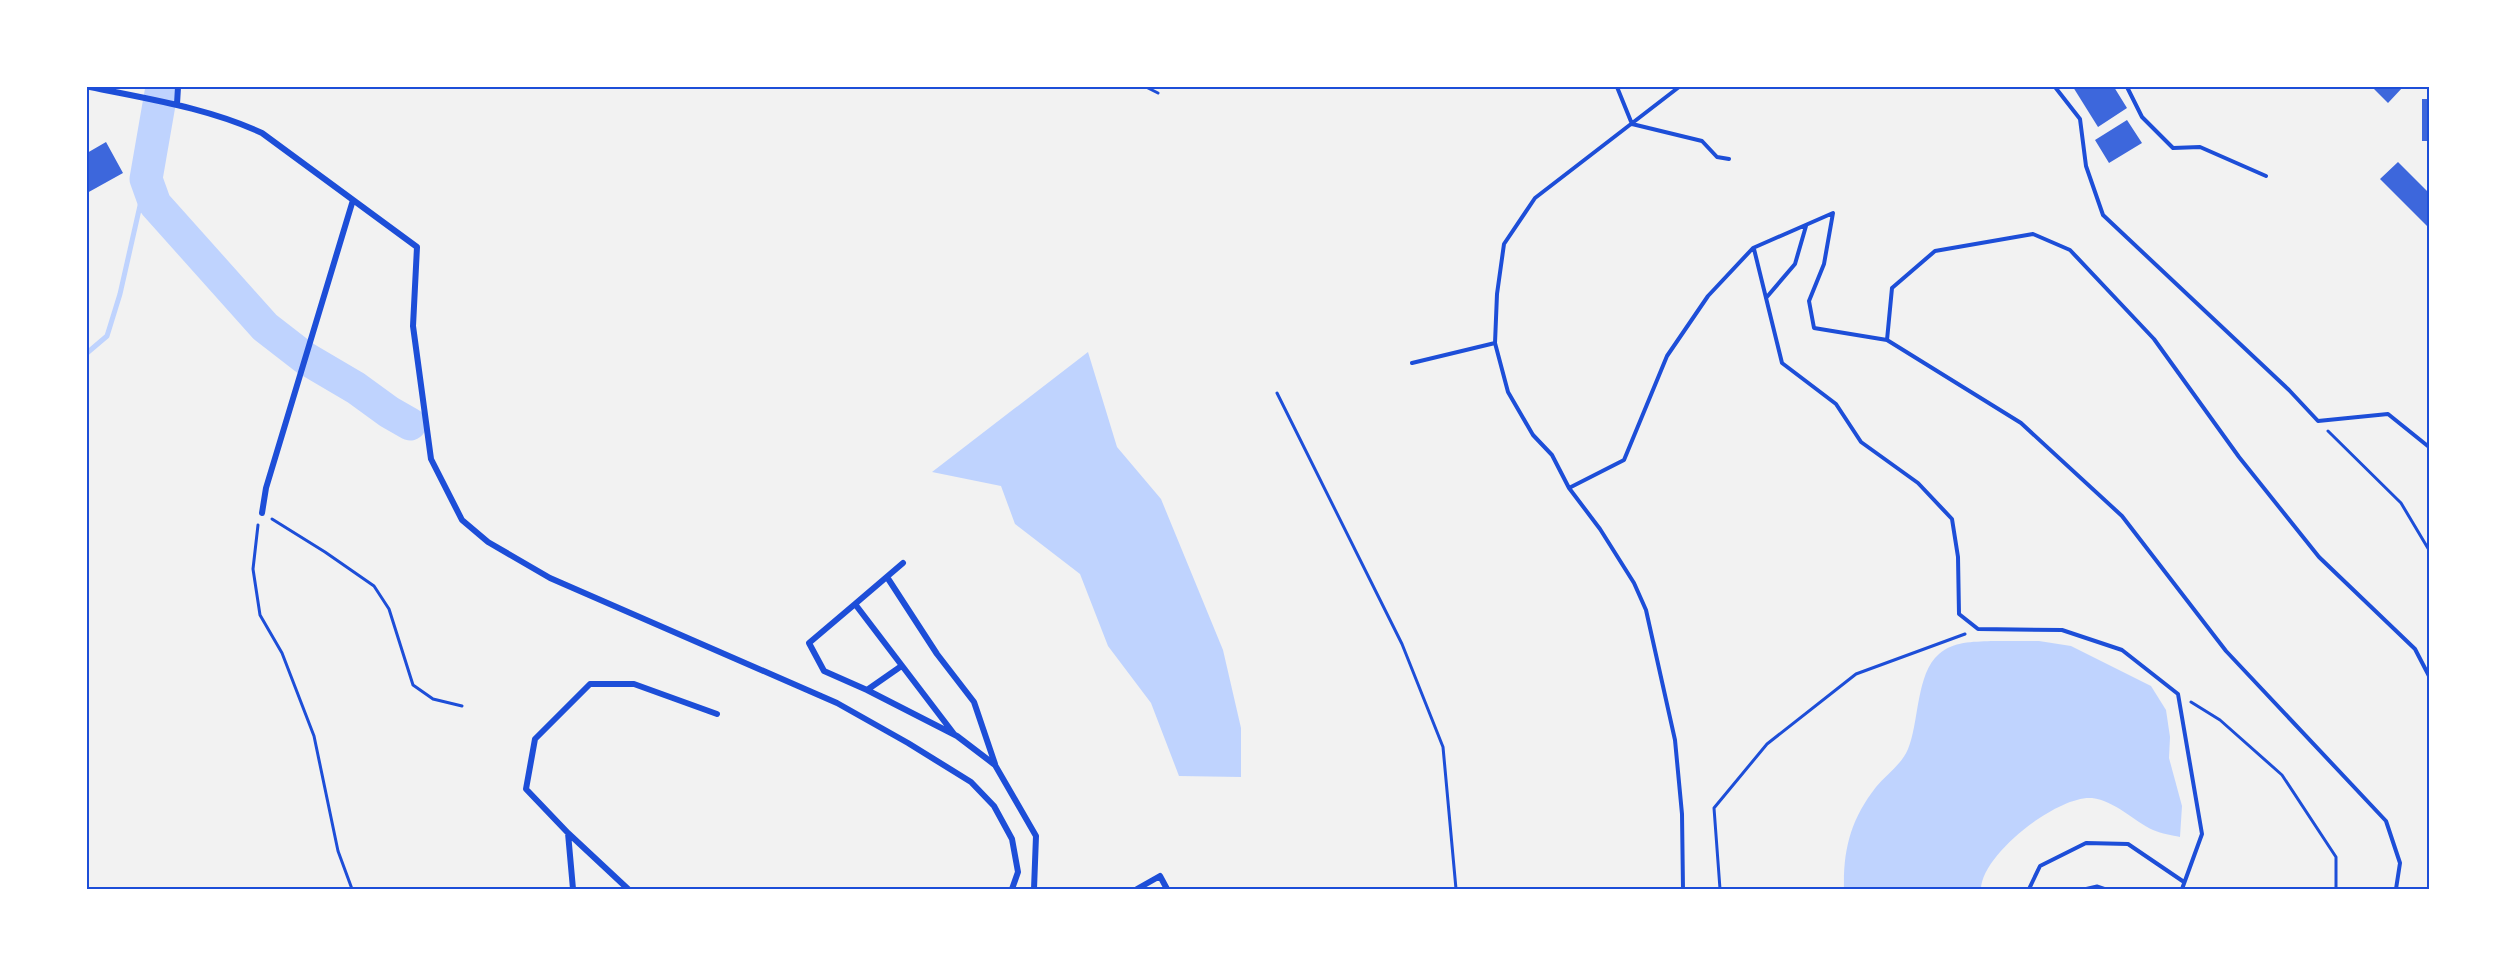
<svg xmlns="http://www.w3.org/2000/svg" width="2516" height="976" viewBox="0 0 2516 976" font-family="Arial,sans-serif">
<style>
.water{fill:#bfd3fe}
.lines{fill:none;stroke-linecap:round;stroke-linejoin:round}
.stream{stroke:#bfd3fe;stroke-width:5}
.river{stroke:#bfd3fe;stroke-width:33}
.building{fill:#3d67dc}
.path{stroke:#1d4ed8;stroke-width:3}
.service{stroke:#1d4ed8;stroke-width:4}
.minor{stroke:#1d4ed8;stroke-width:6}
.neatline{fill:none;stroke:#1d4ed8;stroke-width:2}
</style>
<rect width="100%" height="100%" fill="#f2f2f2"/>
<path class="water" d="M1088,352L1117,447L1161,499L1223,650L1241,728V777L1179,776L1151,703L1108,646L1080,574L1015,524L1001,486L932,472Z
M1991,641H2039L2071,646L2151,686L2166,710L2170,737L2169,758L2182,806L2180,837C2172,835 2162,834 2153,830C2134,821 2115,801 2092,798C2058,795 1982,854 1981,889H1844C1843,849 1851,819 1876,787C1886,775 1902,764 1908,749C1919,724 1916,673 1939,654C1954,641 1972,642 1991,641Z"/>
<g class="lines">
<path class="stream" d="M87,353L107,336L120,294L146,179"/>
<path class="river" d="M162,87L146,179L155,204L265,327L305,358L356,388L389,412L410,424"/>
</g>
<path class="building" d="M2073,87H2114L2127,108L2098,127Z
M2372,87H2403L2388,103Z
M2422,99H2429V141H2422Z
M2127,120L2142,143L2109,163L2095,140Z
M106,142L123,173L87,193V153Z
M2398,162L2429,193V228L2380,179Z"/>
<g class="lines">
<path class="path" d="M1146,87L1158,93
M1277,393L1402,644L1443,747L1456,889
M2328,431L2401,503L2429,550
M272,519L325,552L374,586L389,609L413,685L433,699L462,706
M258,525L253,569L260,615L282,653L314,736L338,851L352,889
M2191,702L2220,720L2282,775L2336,857V889
M1720,889L1714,808L1767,744L1856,674L1965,634
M2084,889L2097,886L2106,889"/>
<path class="service" d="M1617,87L1632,124L1702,141L1717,157L1729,159
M1679,87L1535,198L1504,244L1497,294L1495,343L1508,392L1533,435L1552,455L1569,488L1600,529L1634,583L1646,610L1675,740L1682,814L1683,889
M2055,87L2080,119L2086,166L2103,215L2289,390L2318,421L2388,414L2429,447
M2127,87L2142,117L2173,148L2200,147L2266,176
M1754,249L1782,363L1836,404L1861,442L1918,483L1952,519L1958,557L1959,614L1978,629L2062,630L2122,650L2178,694L2202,834L2182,889
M1766,298L1795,264L1806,226
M1887,340L1892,288L1935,251L2033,234L2070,250L2154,339L2239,457L2319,557L2415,649L2429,676
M1412,363L1495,343
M1569,488L1624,460L1667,356L1708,296L1753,248L1833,213L1824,264L1809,301L1814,328L1887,340L2021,423L2122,516L2226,651L2386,821L2400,863L2396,889
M2029,889L2040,866L2086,843L2128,844L2184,882"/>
<path class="minor" d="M90,87C148,99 208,108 262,133L417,247L413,326L431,459L462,520L488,542L550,578L837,703L908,743L971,782L994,806L1012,839L1018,872L1012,889
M177,104L178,87
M262,513L266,488L353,200
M903,563L855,604L954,734
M887,577L937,654L974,702L995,764
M855,604L809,643L824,671L867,690L957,736L995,765L1036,836L1034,889
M867,690L900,667
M568,833L573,889
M628,889L568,833L526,789L535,739L590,684H634L717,714
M1137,889L1160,876L1167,889"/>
</g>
<rect width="2516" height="976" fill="none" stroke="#ffffff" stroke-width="177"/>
<rect x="88" y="88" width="2340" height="800" class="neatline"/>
</svg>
